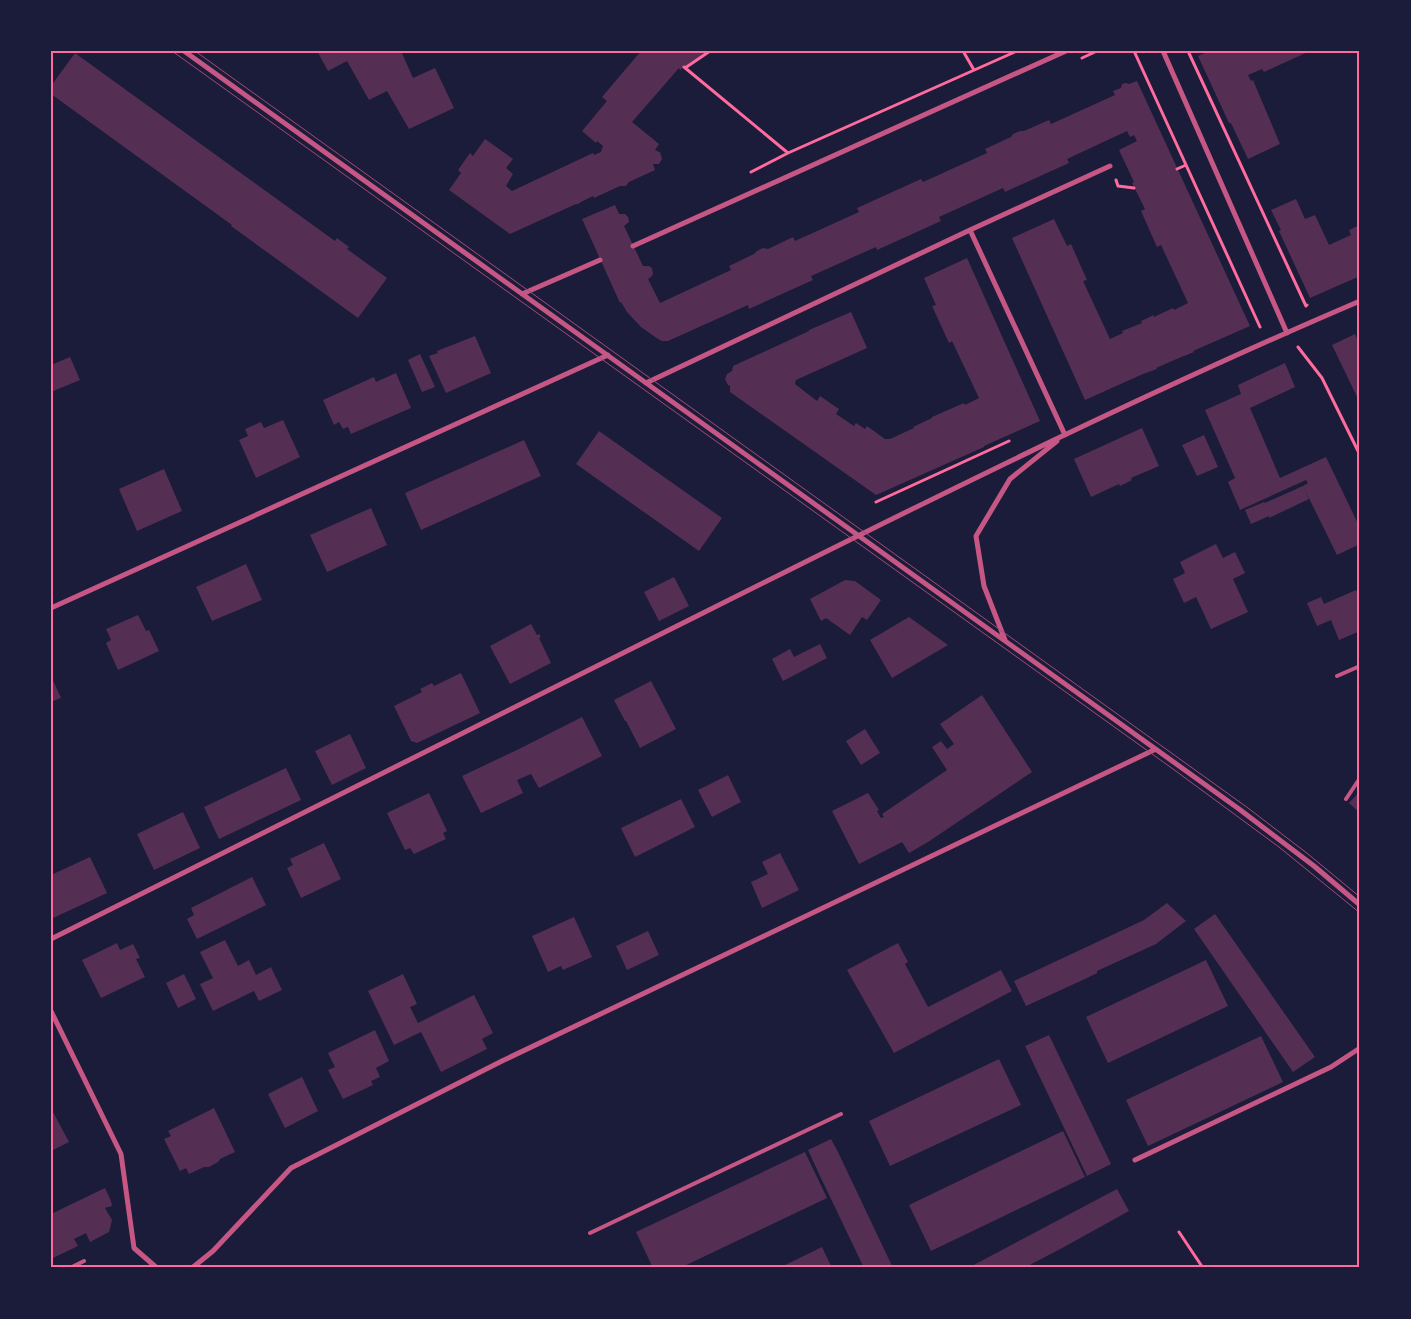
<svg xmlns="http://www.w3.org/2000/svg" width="1411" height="1319" viewBox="0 0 1411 1319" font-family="Mulish,sans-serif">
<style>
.building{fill:#542f53}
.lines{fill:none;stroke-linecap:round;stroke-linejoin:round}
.path{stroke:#ff6b9d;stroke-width:3}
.service{stroke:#c65784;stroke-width:4}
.minor{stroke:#c65784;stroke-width:5}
.tram{stroke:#a44b75;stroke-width:1}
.neatline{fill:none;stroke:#ff6b9d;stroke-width:2}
</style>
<rect width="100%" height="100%" fill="#1b1b3a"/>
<path class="building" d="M317,51H401L413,78L435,68L454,108L409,129L387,91L369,100L347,61L328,71Z
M641,51H707L680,70L679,68L632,122L659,144L655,150L659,152H660L662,159L659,164H653L655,170L629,182L626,186H620L594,198L593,196L579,203V204H576L510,234L449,190L461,173L458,170L470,153L473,156L485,139L513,159L506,168L513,174L506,186L512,191L593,153L594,155L601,152L603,146L597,141L596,143L582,131L607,101L602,97Z
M1209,51H1310L1264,72L1262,69L1248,75L1251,81L1253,80L1280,144L1248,159L1231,123H1229L1198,56Z
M75,53L335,241L337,238L349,247L347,249L387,278L358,318L231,226L232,225L51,94V86Z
M1137,81L1250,326L1193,351L1194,352L1179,358L1156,368L1157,369L1143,374L1085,400L1012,238L1054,219L1067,246L1071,244L1087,280L1083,281L1110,339L1123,333L1122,331L1142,323L1141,321L1154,315V317L1173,308L1174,310L1188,303L1161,245L1157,247L1141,211L1145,209L1132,183L1134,182L1119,150L1137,141L1134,135L1130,137L1127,131L1067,159L1069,163L1005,192L1003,188L939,217L941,221L877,250L876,247L811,276L813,280L749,309L748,305L668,341H662L658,339L641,327L627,312L621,302L620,303L582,219L615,205L619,214H625L628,217L629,222L624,226L643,266H649L652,268L653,274L651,277L648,279L660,303L731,270L729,266L754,254L757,251L763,248L768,249L793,237L795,241L859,212L857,208L921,179L923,182L987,153L985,149L1011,137L1013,134L1020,131H1024L1049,120L1051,124L1115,95L1113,91L1121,88L1122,84L1126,83L1129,84Z
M1296,199L1305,219L1315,215L1329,245L1351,235L1349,230L1360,225V276L1310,298L1279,231L1281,230L1271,210Z
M967,258L1040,421L984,446V447L876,495L730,392V386L728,385L725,379L727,374L732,371L733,366L809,331V330L851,312L867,348L796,380L795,384L817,401L820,396L839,409L836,414L854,426L856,423L865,429L867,426L885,439H890L914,428L913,427L932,418V417L964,403L965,405L979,398L952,341L949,343L932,306L936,305L924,278Z
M1355,334L1360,345V403L1332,345Z
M475,336L491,373L446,393L429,356L438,353L437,351Z
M420,354L435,387L422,392L408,360Z
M70,357L80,380L51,392V365Z
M1285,363L1295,387L1250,408L1280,478L1326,457L1360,528V544L1337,555L1303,486L1308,483L1306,480L1240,510L1228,482L1235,478L1205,410L1241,394L1238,385Z
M396,373L411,408L351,434L348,427L343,429L339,422L334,425L323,400L374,377L376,382Z
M283,420L300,457L256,478L239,440L248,436L245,429L261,422L264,428Z
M1142,428L1159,466L1131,478L1132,480L1120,486L1119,484L1091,497L1074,459Z
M599,431L722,518L699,551L576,464Z
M1204,435L1218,467L1197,476L1182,445Z
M524,440L541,476L421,530L405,493Z
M164,469L182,511L137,531L119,489Z
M1303,486L1309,499L1269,518V516L1251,524L1245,510L1264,502L1265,503Z
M371,508L387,545L327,572L310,535Z
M1216,544L1223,558L1235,552L1245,573L1233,579L1248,612L1211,629L1196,597L1184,603L1173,579L1185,573L1180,562Z
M246,564L262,600L212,621L196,587Z
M674,577L689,606L659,621L644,592Z
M845,580L855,581L881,600L867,620L862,617L850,635L826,618L821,621L810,599Z
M1356,590L1360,598V631L1339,640L1331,620L1317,626L1307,603L1321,597L1324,604Z
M138,615L146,631L149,630L159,651L118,670L106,643L111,640L106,629Z
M909,617L948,645L892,678L870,640Z
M531,624L537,635L539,634L541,637L539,638L551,663L510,684L490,646Z
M820,644L827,658L783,681L772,659L790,649L794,657Z
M461,673L480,713L417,743L411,741L394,706L422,692L420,689L432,683L434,686Z
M51,676L61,698L51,702Z
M651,681L676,729L640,748L626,721H625L614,700Z
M982,695L1032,772L928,842L909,853L902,842L859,864L832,811L868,793L879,810L877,811L881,818L884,817L882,814L947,770L932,747L941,741L947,749L954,744L940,724Z
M582,717L602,756L539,788L531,774L517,780L523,793L481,813L462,776L519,749Z
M865,729L880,753L861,765L846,741Z
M350,734L366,768L332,785L315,751Z
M286,768L301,800L219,839L204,807Z
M728,775L741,802L712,817L698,790Z
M1360,791V813L1349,803Z
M429,793L447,831L443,833L446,839L414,854L410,848L405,850L387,813Z
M681,799L695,827L635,857L621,828Z
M183,812L200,848L154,870L137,834Z
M324,843L341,879L301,898L287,868L293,865L290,859Z
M780,853L799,890L762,908L751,882L768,874L762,862Z
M90,857L107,893L51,919V875Z
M252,877L266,905L197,939L187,919L194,915L191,908Z
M1167,903L1186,921L1156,944L1097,971V973L1085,979L1026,1006L1014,981L1144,920Z
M1215,914L1315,1057L1293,1072L1194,929Z
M574,917L592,957L563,970L561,966L548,972L532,936Z
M648,931L659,955L627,970L616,946Z
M225,940L238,966L249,960L256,975L271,967L282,990L259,1001L254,991L213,1011L200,984L213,978L200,952Z
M117,943L120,950L133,944L140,958L136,959L145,977L101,998L82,960Z
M898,943L908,962L905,964L928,1007L1001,970L1012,991L894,1053L847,970Z
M1206,960L1228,1006L1108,1063L1086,1017Z
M184,974L196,999L178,1008L166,983Z
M403,974L417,1004L410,1007L418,1023L474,995L493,1033L482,1039L487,1049L441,1072L421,1032L394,1045L368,991Z
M375,1030L389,1061L376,1068L380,1077L371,1081L373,1085L343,1099L328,1070L335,1067L328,1053Z
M1049,1035L1111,1164L1087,1176L1025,1046Z
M1261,1036L1283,1082L1148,1146L1126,1100Z
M999,1059L1021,1105L890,1166L869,1121Z
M302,1077L318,1111L285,1128L268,1094Z
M214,1108L235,1152L220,1159L218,1162L209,1167H204L189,1174L186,1168L180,1171L164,1139L171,1136L168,1131Z
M53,1112L69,1142L51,1151V1113Z
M1063,1131L1085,1177L931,1251L909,1205Z
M831,1139L838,1152L893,1268H864L820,1176L808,1150Z
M805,1152L827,1198L680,1268H653L636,1232Z
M105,1188L111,1201L112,1206L105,1208L112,1220L109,1232L90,1242L86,1233L74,1239L78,1246L51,1259V1214Z
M1117,1189L1129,1211L1064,1247L1024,1268H968Z
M822,1247L832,1268H779L783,1266Z"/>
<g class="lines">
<path class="path" d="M963,51L974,70
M1134,51L1260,327
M1188,51L1306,306L1307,305
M1082,58L1097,51
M684,67L788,153
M685,68L710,51
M1177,169L1186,165
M751,172L788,153L1017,51
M1116,180L1118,186L1134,188
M1298,347L1322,378L1360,455
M876,502L1009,441
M1179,1232L1203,1268"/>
<path class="service" d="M1337,676L1360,666
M1346,799L1360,778
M590,1233L841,1114
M70,1268L84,1261"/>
<path class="minor" d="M184,51L1239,809L1314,866L1360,905
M1163,51L1287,333
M970,230L1065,435
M633,246L1066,51
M522,294L600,260
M646,383L970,230L1110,166
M51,608L608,355
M1005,640L984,586L976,536L1010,479L1057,441
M51,939C267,831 483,723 699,615C917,506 1135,397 1360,301
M51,1011L121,1154L134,1248L157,1268
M1135,1160L1331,1067L1360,1048
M192,1268L213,1251L291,1168L502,1061L1156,749"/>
<path class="tram" d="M172,51L1173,769L1279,847L1360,913
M195,51L1248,808L1308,854L1360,897"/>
</g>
<rect width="1411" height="1319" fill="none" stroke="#1b1b3a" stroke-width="105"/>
<rect x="52" y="52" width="1306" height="1214" class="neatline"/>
</svg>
